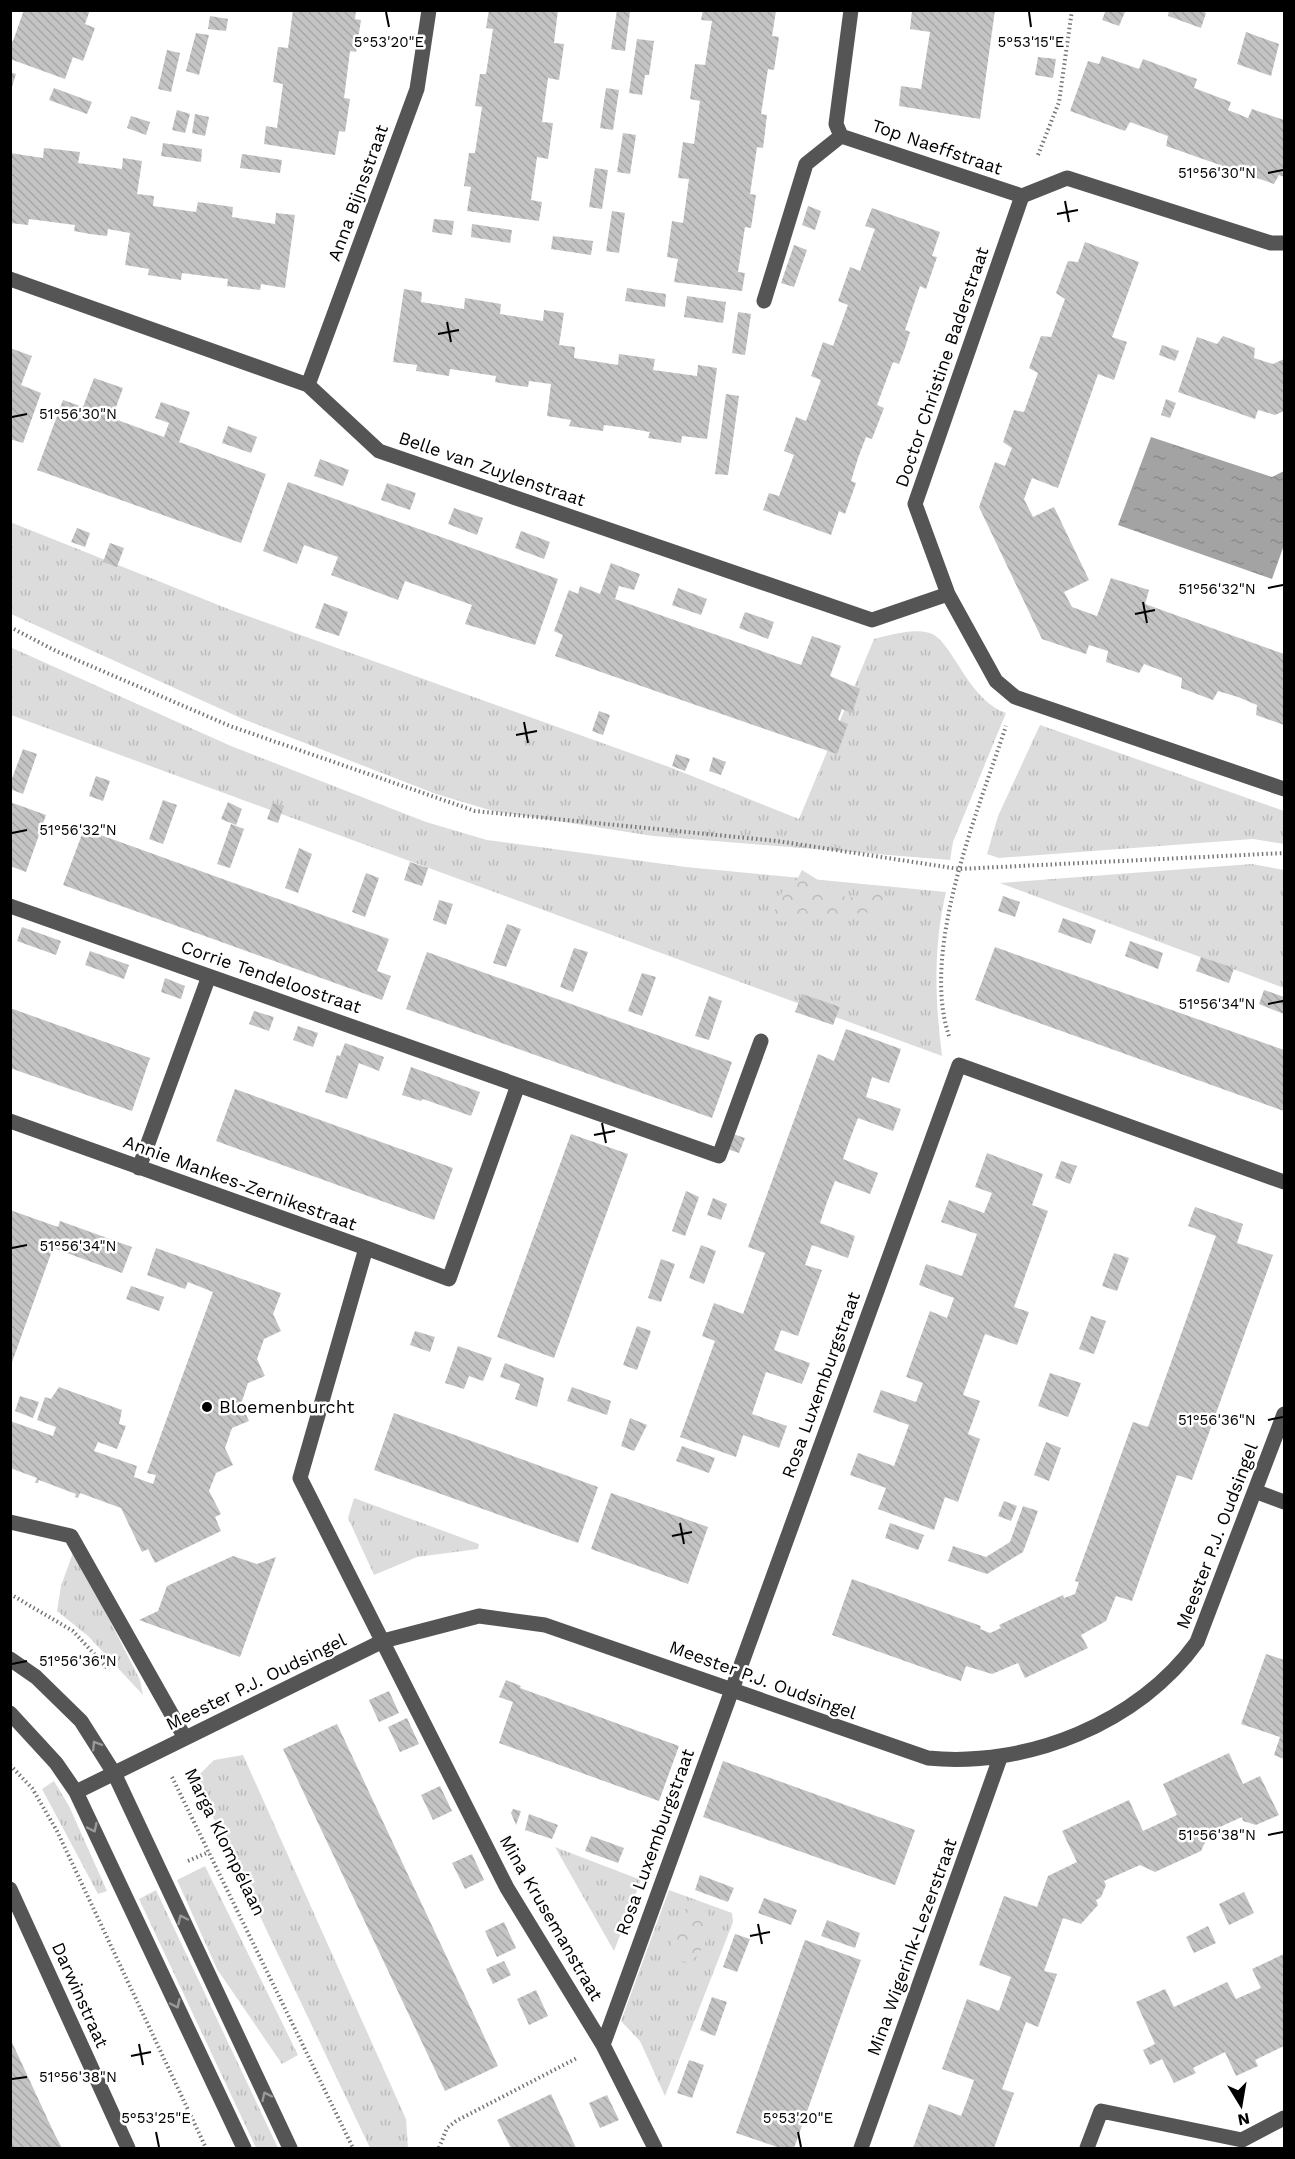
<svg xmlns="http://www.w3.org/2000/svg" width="1295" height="2159" viewBox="0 0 1295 2159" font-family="'Work Sans',sans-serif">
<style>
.grass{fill:url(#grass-tufts)}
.forest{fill:url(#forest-crowns)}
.water{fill:url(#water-ripples)}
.building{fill:url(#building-back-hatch)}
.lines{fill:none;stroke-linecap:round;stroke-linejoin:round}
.path{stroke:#777;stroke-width:4;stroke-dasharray:1.5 3;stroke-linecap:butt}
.minor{stroke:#555;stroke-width:15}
.oneway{stroke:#999}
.ticks{fill:none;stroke:#000;stroke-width:2}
.poi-dot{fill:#000;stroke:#fff;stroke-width:2}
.labels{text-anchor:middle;stroke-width:5;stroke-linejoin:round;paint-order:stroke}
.street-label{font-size:18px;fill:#000;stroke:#fff}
.poi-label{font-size:18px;fill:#000;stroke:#fff;text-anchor:start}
.ticks-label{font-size:15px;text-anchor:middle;fill:#000;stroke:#fff;stroke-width:5;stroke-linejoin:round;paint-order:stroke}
</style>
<defs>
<pattern id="grass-tufts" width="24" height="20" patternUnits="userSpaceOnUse" patternTransform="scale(1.5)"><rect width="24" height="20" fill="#dcdcdc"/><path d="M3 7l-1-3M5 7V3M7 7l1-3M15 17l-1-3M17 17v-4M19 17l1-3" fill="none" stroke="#bbb"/></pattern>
<pattern id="forest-crowns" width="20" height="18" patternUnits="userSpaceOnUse" patternTransform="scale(1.5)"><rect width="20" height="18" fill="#dcdcdc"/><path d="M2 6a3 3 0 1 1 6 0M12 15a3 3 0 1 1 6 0" fill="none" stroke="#bbb"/></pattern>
<pattern id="water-ripples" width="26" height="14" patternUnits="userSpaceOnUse" patternTransform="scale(1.5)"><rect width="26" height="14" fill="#a3a3a3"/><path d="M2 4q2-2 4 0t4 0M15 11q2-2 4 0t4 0" fill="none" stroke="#8b8b8b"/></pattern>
<pattern id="building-back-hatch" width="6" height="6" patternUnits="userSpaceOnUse" patternTransform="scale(1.5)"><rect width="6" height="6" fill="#c4c4c4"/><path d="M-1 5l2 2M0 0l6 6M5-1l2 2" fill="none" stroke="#a7a7a7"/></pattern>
</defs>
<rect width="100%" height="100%" fill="#fff"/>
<path class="grass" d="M10,522L231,610L672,768L799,819L874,639C890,635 913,628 930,633C953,641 967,699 1006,713L953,842L950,860L653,836L493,811L436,794L243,719L11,614Z
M10,647L231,746L426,822L487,840L686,867L946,892C933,947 935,1000 942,1056L11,715Z
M1040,725L1284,811V844L1253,839L999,858L987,854L998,816Z
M1252,864L1284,870V988L1000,883Z
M354,1498L479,1544L478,1549L417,1557L374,1575L348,1518Z
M74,1550L140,1680L143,1695L88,1636L57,1611L61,1586Z
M243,1755L406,2119L408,2148H370L209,1809L196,1778L214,1760Z
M54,1781L69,1806L107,1891L98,1894L42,1789Z
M555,1847L641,1880L614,1951Z
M205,1866L298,2055L282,2064L217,1969L177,1880Z
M156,1890L278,2148H256L139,1899Z
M669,1890L732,1913L733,1922L665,2096L640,2041L621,2021Z"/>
<path class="forest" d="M802,870L847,898L874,893L891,898L881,911L782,922L772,917L784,887L794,885Z
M695,1906L707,1912L713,1928L700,1952L689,1964L680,1961L670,1947L683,1910Z"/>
<path class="water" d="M1151,437L1272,477L1284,471V545L1272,579L1118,525Z"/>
<path class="building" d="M24,10H90L85,24L95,28L83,61L73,57L65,79L10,59V41H13Z
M293,10H356L355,19L361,20L356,52L350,51L344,98L350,99L345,132L339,131L335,155L264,144L266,126L277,128L283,84L273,82L278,47L288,48Z
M489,10H558L554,43L564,44L559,80L548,78L542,122L553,123L548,159L537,157L531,200L542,202L539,221L467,211L471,187L464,186L469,153H475L482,107L475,106L480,74H486L493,29L486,28Z
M617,10L630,12L625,51L611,49Z
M703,10L776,11L772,36L779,37L774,70L768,69L761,114L767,115L765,132L763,148L757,147L750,194L756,195L751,228L745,227L738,272L745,273L742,291L674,282L678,259L667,257L672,221L683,223L689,179L678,178L683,142L694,144L700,101L690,99L695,64L705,65L712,21L701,20Z
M912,10H995L980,119L899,106L901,86L921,89L930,32L910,29Z
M1106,10L1125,12L1119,26L1102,20Z
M1169,10H1199L1206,13L1201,28L1168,16Z
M210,16L228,19L226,31L208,29Z
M1246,32L1279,44L1271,76L1237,64Z
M196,33L209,35L199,75L186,71Z
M637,39L654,41L649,75H645L642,95L629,93Z
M167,50L180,53L171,92L158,89Z
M1102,56L1139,69L1143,59L1197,79L1194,88L1231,102L1228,110L1248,118L1252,109L1284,120V177L1279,175L1274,184L1166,146L1168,136L1130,122L1125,131L1070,111L1088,61L1099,64Z
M1038,57L1056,59L1053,78L1035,75Z
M10,72L16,74L11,90H10Z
M54,88L92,102L87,114L49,100Z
M606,88L619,90L613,130L600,128Z
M177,110L190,114L185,133L172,130Z
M195,114L209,117L205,136L192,133Z
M131,116L150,122L146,135L127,128Z
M623,133L636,135L630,174L617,172Z
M163,143L202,149L201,162L161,156Z
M44,148L80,152L78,163L122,169L123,158L142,161L137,194L154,196L153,206L196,212L198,202L233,207L232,217L275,224L276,213L295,215L285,288L261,284L260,290L227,286L228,279L182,273L181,280L148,275L149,269L125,265L130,233L108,229L107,236L90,234L74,231L75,225L29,219L28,225L10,223V153L43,158Z
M242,154L282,160L280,173L240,168Z
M595,168L608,170L602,209L589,207Z
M808,206L821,211L815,230L802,225Z
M872,208L940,232L932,256L937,257L926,289L920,286L905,330L910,332L905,348L899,364L893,362L877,405L884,408L872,439L866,437L858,458L851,481L856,483L845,514L839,511L831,535L763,510L769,493L779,496L794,455L784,451L796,417L806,421L821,380L811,376L823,342L833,346L848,305L838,301L850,267L860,271L875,229L865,226Z
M612,211L625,213L619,253L606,251Z
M434,219L454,221L452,235L432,232Z
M472,224L512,230L510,243L471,237Z
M553,236L593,241L591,255L551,249Z
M1085,242L1139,262L1112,337L1127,342L1114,380L1098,374L1058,488L1032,478L1024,499L1033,517L1054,507L1089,580L1064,592L1072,607L1097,616L1111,578L1149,590L1145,604L1284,654V725L1256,715L1257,705L1238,697L1218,691L1213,700L1181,688L1182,678L1144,664L1139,673L1106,662L1108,651L1089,645L1086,654L1042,639L979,507L995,462L1005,466L1012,448L1003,442L1014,410L1024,412L1038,373L1029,368L1041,336L1051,337L1065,299L1056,293L1068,261L1078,262Z
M794,245L807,250L794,287L781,283Z
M627,288L666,294L665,307L625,301Z
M404,289L422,292L421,302L464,309L465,298L501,304L500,314L543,321L544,310L564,313L559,345L575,347L574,358L618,365L619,354L655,359L653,370L697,376L698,365L717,368L707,439L682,436L681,443L648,438L650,432L627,428L604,425L603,431L569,426L571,420L547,416L551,384L529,381L528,387L512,385L495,382L496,376L450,369L449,376L416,371L417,365L393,362Z
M687,296L726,302L723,323L684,317Z
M738,312L751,314L745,355L732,353Z
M1223,336L1255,348L1254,358L1273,364L1284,359V411L1275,415L1258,410L1255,419L1178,392L1197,337L1217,344Z
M1162,345L1179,351L1175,361L1159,355Z
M10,348L32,356L21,385L41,393L23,443L10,439Z
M94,378L123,388L112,418L164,437L169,423L155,418L161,402L190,412L179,442L266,474L241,543L37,470L63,400L83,407Z
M726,394L739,396L728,475L715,474Z
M1166,399L1176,403L1170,418L1161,415Z
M228,426L257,437L251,453L222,443Z
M320,459L349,470L343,486L314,476Z
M288,482L558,579L535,645L465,624L472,605L405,581L398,600L331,575L338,557L304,545L297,564L263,551Z
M387,483L416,493L410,510L381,500Z
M454,508L483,518L477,535L448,524Z
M77,528L90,533L85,547L71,542Z
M521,531L550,542L544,559L515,548Z
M110,543L124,548L117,567L103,562Z
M611,563L640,574L634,590L619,586L615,599L801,665L812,636L841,646L830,676L860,689L852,713L842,709L838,720L848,724L837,754L555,656L563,635L554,631L569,590L578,594L580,586L600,594Z
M678,588L707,599L701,615L672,605Z
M324,603L348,612L339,636L315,628Z
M745,612L774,622L768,639L739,628Z
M599,711L610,715L603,735L592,731Z
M23,749L37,754L23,794L10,789V784Z
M676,754L690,759L685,771L672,766Z
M713,757L726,762L721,775L709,771Z
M96,776L110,781L103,801L89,796Z
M163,800L177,805L163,844L149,839Z
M10,802L46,815L26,872L10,866Z
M228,802L242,809L236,825L221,819Z
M273,803L284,806L278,823L267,819Z
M231,824L244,829L230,868L217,864Z
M84,829L389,939L377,971L391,976L382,1000L63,885Z
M299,848L312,854L298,893L285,888Z
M410,862L428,868L422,886L404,880Z
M366,873L379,878L365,917L352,912Z
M1003,896L1020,902L1015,917L998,911Z
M439,900L453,904L446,925L433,920Z
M1063,918L1096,930L1091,944L1058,932Z
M507,924L521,929L506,967L493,963Z
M22,927L61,941L56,955L17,941Z
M1130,941L1163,953L1158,969L1125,956Z
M995,947L1284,1050V1111L975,1000Z
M574,948L588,952L573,992L560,987Z
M90,951L129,965L124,979L85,965Z
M427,952L732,1062L712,1118L406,1009Z
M1201,957L1234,968L1229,983L1196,971Z
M642,973L656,977L642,1016L628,1011Z
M165,978L185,986L181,999L161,992Z
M1264,990L1284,997V1014L1259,1004Z
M802,994L840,1007L833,1025L795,1012Z
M709,996L722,1001L709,1040L695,1036Z
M10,1008L150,1058L132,1111L10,1068Z
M254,1011L274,1017L269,1031L249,1024Z
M298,1026L318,1033L313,1047L293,1040Z
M846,1029L901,1049L889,1083L872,1077L866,1097L901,1109L893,1131L858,1118L850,1139L843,1159L878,1173L870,1194L835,1181L827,1202L820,1223L855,1236L848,1258L812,1245L805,1265L822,1270L798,1336L781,1330L774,1350L810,1363L802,1384L766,1372L752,1414L787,1426L779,1448L743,1435L736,1457L680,1437L715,1341L702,1336L714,1303L743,1314L765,1253L748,1247L760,1214L818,1054L834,1061Z
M345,1043L384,1057L379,1071L359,1063L347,1099L325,1092L337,1055L340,1056Z
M411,1067L480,1092L471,1116L423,1099L421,1101L402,1095Z
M235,1089L453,1168L434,1220L216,1141Z
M571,1134L628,1154L554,1358L497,1337Z
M733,1134L745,1138L739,1153L727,1149Z
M987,1153L1043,1174L1032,1205L1048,1211L1014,1307L1029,1312L1017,1345L985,1334L974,1364L963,1395L980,1401L968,1434L980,1439L958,1502L945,1497L934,1530L878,1509L886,1488L850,1475L858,1453L894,1466L909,1425L873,1412L881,1390L916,1402L923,1383L906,1377L930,1311L947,1318L954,1298L919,1285L926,1264L962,1276L977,1234L941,1222L949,1200L984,1213L992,1193L975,1187Z
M1061,1161L1077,1166L1070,1184L1055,1178Z
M686,1191L699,1197L685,1236L672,1231Z
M713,1198L727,1204L721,1220L707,1215Z
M1195,1207L1243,1224L1237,1243L1273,1255L1192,1480L1177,1475L1132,1601L1116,1596L1106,1621L1081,1635L1088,1648L1025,1678L1018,1663L992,1674L966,1666L961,1681L832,1635L852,1579L981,1626L980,1629L990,1633L1001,1628L999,1625L1063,1595L1064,1598L1075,1594L1079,1582L1075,1581L1133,1422L1148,1427L1216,1236L1188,1226Z
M10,1210L58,1227L60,1221L132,1247L122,1273L53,1248L11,1365Z
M701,1245L716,1251L704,1284L689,1278Z
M156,1248L281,1293L273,1314L281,1331L264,1339L257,1359L265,1376L248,1383L241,1404L249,1421L232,1428L225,1448L233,1465L216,1473L209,1491L221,1514L215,1517L221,1531L155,1563L148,1549L142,1552L121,1508L80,1493L78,1498L75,1497L76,1494L39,1480L38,1483H35L37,1478L10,1468V1421L53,1436L56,1427L37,1420L45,1397L51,1399L59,1387L122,1410L119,1424L126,1426L117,1449L98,1442L94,1451L137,1466L134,1477L153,1484L156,1475L147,1473L213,1292L188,1282L185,1289L147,1275Z
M1114,1253L1129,1258L1117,1291L1102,1286Z
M661,1259L675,1264L661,1302L648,1298Z
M131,1286L164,1297L159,1311L126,1299Z
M1091,1316L1106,1321L1094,1354L1079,1349Z
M637,1326L651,1331L637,1370L623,1365Z
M415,1331L435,1337L430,1352L410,1345Z
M458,1346L492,1358L483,1381L469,1376L464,1389L445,1383Z
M505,1363L544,1378L537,1407L515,1399L520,1384L500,1377Z
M1050,1373L1081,1383L1068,1417L1038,1406Z
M572,1387L611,1401L607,1415L567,1401Z
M20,1396L39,1402L33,1418L15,1411Z
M394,1413L598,1487L578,1543L374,1470Z
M630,1418L647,1425L634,1451L621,1446Z
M1046,1442L1061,1448L1049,1481L1034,1475Z
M682,1446L715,1458L709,1473L676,1461Z
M611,1493L708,1527L688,1584L591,1549Z
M1004,1501L1017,1506L1011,1521L998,1516Z
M1023,1506L1038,1511L1023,1552L987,1574L948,1561L953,1546L986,1557L1010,1542Z
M890,1523L924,1535L918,1550L885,1538Z
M233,1556L257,1564L276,1557L240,1657L139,1620L158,1611L167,1586Z
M1266,1654L1284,1660V1759L1274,1755L1280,1737L1241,1724Z
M506,1680L521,1686L520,1688L679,1746L659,1801L499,1743L513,1702L499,1697Z
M389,1691L399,1713L379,1722L369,1700Z
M407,1718L419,1744L400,1752L388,1727Z
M337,1724L498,2066L445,2091L283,1749Z
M1229,1753L1243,1784L1260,1776L1279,1815L1256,1825L1243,1821L1242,1817L1222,1826L1205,1834L1207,1838L1201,1851L1155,1872L1140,1865L1104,1881L1106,1885L1101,1897L1096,1900L1098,1905L1081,1924L1063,1918L1044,1971L1057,1974L1038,2027L1026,2022L1002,2089L1014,2093L994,2148H913L929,2104L961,2116L968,2098L974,2080L942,2069L967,1999L999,2011L1011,1977L979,1965L1004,1896L1037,1907L1048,1876L1077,1862L1062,1831L1129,1800L1143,1831L1177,1815L1163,1784Z
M723,1761L915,1830L895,1885L703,1817Z
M440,1786L452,1811L433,1820L421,1795Z
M513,1809L521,1811L516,1825L511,1813Z
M529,1814L558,1825L552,1839L525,1830Z
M591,1836L624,1848L618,1863L585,1851Z
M472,1854L484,1880L465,1889L452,1863Z
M700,1875L734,1888L728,1902L695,1890Z
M1244,1892L1254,1913L1229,1925L1219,1904Z
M764,1898L797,1910L791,1925L758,1913Z
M827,1920L860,1933L855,1948L821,1936Z
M504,1922L516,1948L497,1957L485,1931Z
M1208,1926L1216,1943L1194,1953L1186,1937Z
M735,1934L750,1939L737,1972L723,1967Z
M805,1940L861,1960L794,2148H780L736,2133Z
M1284,1954V2046L1255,2060L1258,2066L1236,2076L1225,2052L1193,2068L1196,2073L1174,2083L1162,2059L1150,2065L1143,2050L1155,2044L1136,2002L1165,1989L1174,2007L1227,1982L1236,1999L1261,1988L1252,1969Z
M504,1961L511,1975L493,1984L486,1969Z
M536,1990L548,2016L529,2025L517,1999Z
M712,1997L727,2002L715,2036L700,2030Z
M10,2038L54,2133L62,2148H10Z
M689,2060L704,2065L692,2098L677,2093Z
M551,2094L576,2148H511L497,2120Z
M607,2095L619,2120L600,2128L589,2103Z"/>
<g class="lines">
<path class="path" d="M1038,155L1059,102L1072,10
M10,627L56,651L230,726L475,811L777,841L959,869L1284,853
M949,1036C920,950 978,811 1006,726
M10,1594L73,1631L109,1670
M10,1765L32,1788L57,1831L206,2148
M172,1777L353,2148
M188,1861L209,1852
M439,2148L447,2128L456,2121L577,2058"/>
<path class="minor" d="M851,10L836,124L841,136L1022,196
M1284,243H1271L1067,178L1022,196L915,504L948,594L996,681L1015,697L1284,789
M10,279L308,385L379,451L872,620L948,594
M764,301L806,164L841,136
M308,385L417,89L429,10
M10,906L719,1156L761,1041
M10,1121L366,1248L300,1478L507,1888L603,2045L655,2148
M139,1168L209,976
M366,1248L449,1279L518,1085
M1257,1492L1284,1502
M10,1522L71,1536L185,1738
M10,1659L36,1677L81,1721L114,1773L290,2148
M10,1713L56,1763L76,1792L244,2148
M76,1792L383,1641L479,1616L545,1625L928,1758C1027,1768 1139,1723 1197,1642L1284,1414
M10,1889L128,2148
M603,2045L959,1065L1284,1182
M861,2148L1000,1758
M1087,2148L1101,2111L1242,2140L1284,2118"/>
</g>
<defs><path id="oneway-chevron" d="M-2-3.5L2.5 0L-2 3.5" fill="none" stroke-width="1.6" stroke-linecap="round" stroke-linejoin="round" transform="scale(1.5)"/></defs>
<g class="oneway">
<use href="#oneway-chevron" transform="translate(96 1745) rotate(-122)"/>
<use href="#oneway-chevron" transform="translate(93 1828) rotate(65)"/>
<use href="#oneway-chevron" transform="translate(182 1919) rotate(-115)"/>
<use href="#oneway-chevron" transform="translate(176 2004) rotate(65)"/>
<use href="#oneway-chevron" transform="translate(266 2096) rotate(-115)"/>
</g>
<path class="ticks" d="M386,12L389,27M1029,12L1031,27M1268,173L1283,170M1065,201L1069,222M1057,214L1078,210M447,322L451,342M438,334L459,330M12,417L27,414M1268,588L1283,585M1143,602L1147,623M1135,614L1155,610M524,722L528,743M516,735L537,731M12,833L27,830M1268,1004L1283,1001M602,1123L606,1143M594,1135L615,1131M12,1248L27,1245M1268,1420L1283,1417M680,1523L684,1544M672,1536L692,1532M12,1664L27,1661M1268,1835L1283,1832M758,1924L762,1944M750,1936L770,1932M139,2044L143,2065M131,2056L151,2052M12,2079L27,2077M156,2132L159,2147M798,2132L801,2147"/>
<circle class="poi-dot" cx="207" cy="1407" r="6"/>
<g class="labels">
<g class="street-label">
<text transform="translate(937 147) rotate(19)" y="6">Top Naeffstraat</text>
<text transform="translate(358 193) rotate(-70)" y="6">Anna Bijnsstraat</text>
<text transform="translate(942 367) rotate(-71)" y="6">Doctor Christine Baderstraat</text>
<text transform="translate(492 469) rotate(19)" y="6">Belle van Zuylenstraat</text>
<text transform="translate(271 977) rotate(19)" y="6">Corrie Tendeloostraat</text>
<text transform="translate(240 1183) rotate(20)" y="6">Annie Mankes-Zernikestraat</text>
<text transform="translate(821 1385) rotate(-70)" y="6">Rosa Luxemburgstraat</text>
<text transform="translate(1217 1536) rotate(-69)" y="6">Meester P.J. Oudsingel</text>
<text transform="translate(763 1680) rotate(20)" y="6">Meester P.J. Oudsingel</text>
<text transform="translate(256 1682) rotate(-26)" y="6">Meester P.J. Oudsingel</text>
<text transform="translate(225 1842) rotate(64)" y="6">Marga Klompélaan</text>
<text transform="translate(655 1842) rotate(-70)" y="6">Rosa Luxemburgstraat</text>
<text transform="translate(551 1918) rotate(60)" y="6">Mina Krusemanstraat</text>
<text transform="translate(912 1947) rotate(-70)" y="6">Mina Wigerink-Lezerstraat</text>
<text transform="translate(80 1995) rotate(66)" y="6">Darwinstraat</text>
</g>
<g class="poi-label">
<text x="219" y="1413">Bloemenburcht</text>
</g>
</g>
<g class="ticks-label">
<text x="389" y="47">5°53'20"E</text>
<text x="1031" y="47">5°53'15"E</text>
<text x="1217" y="178">51°56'30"N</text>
<text x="78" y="419">51°56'30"N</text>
<text x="1217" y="594">51°56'32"N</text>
<text x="78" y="835">51°56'32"N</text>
<text x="1217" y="1009">51°56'34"N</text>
<text x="78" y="1251">51°56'34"N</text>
<text x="1217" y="1425">51°56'36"N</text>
<text x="78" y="1666">51°56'36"N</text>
<text x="1217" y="1840">51°56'38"N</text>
<text x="78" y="2082">51°56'38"N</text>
<text x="156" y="2123">5°53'25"E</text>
<text x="798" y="2123">5°53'20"E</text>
</g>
<rect width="1295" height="2159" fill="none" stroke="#000000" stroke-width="24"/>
<g transform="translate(1241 2105) rotate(169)" stroke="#ffffff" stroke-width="4.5" paint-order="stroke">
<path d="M0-4.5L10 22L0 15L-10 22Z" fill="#000000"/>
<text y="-9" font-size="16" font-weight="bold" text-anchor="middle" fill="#000000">N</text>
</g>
</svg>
